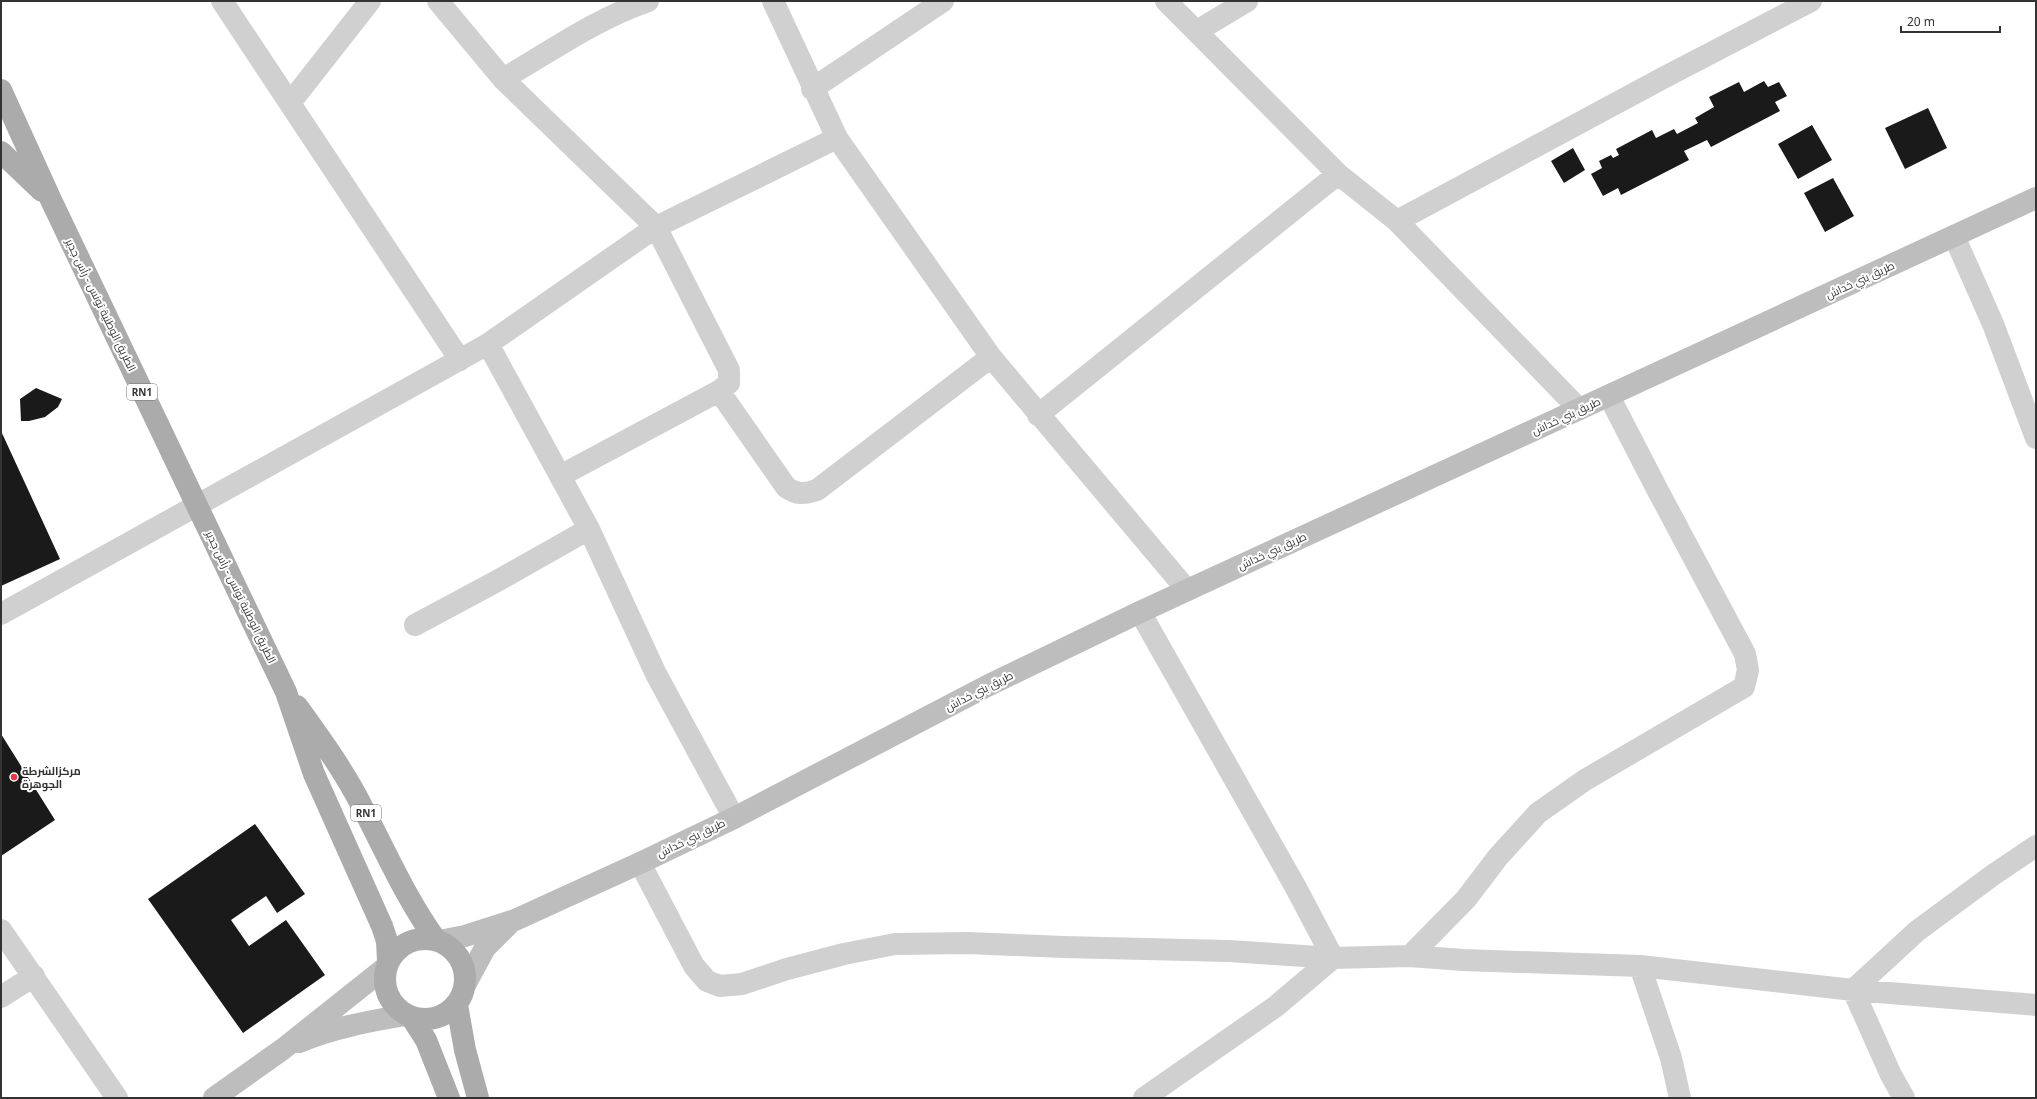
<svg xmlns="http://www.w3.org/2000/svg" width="2037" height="1099" viewBox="0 0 2037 1099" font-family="'Noto Sans',Cairo,sans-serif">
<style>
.building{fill:#1a1a1a}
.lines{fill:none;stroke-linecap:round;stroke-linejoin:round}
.street{stroke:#d0d0d0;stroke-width:22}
.secondary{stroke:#bdbdbd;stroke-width:22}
.primary{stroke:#ababab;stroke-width:22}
.poi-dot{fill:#e63946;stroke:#fff;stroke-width:1.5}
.labels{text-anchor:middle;stroke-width:4;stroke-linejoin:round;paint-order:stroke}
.shield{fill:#fff;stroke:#707070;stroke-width:1}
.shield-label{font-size:10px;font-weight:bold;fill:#333}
.street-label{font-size:11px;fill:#333;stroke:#fff}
.poi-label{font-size:11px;font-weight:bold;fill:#333;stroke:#fff;text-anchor:start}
</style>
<rect width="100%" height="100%" fill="#fff"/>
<path class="building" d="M1764,81L1768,87L1779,82L1787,96L1775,102L1780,111L1711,147L1707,140L1684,151L1689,160L1621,195L1618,188L1603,196L1591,174L1602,168L1599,161L1611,155L1613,158L1619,155L1616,149L1652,130L1656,138L1674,129L1677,134L1698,123L1695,118L1714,107L1709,97L1739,82L1744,92Z
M1928,108L1947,148L1905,169L1885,128Z
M1812,125L1832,160L1798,179L1778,144Z
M1573,148L1585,170L1564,183L1551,161Z
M1833,178L1854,216L1825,232L1804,193Z
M36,388L62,399L58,407L45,417L29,421H21L20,399Z
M1,431L60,559L1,586Z
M1,734L55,820L1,856Z
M255,824L305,894L277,913L266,896L231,920L249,946L286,920L325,975L243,1033L148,899Z"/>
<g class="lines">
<path class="street" d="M222,1L460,360
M438,1L503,79L656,227L729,370V383L719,391L560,476
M773,1L837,138L991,357L1187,590
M1166,1L1338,174L1397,221L1579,409
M1197,31L1247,1
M503,79C551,51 596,19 648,1
M812,89L943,1
M290,103L370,1
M1397,221L1663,78L1811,1
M1954,236L1993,324L2036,438
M488,344L589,529L656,674L734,818
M719,391L786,487C797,495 804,494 817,490L991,357
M1038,415L1338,174
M1140,612L1295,886L1333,958L1275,1007L1144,1098
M1,614L488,344L656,227L837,138
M415,625L497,581L589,529
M640,863L694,966L707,981L720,986L742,984L787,969L844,954L895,944L967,943L1063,947L1229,951L1333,958L1410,956L1463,960L1640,966L1853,990L2036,1005
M1,930L117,1098
M1410,956L1466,899L1498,857L1538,813L1585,780L1744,687L1748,670L1745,654L1657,489L1609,396
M1640,966L1671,1058L1680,1098
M1,997L34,976
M1904,1098L1891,1075L1853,990L1917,931L1993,875L2036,846"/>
<path class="secondary" d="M439,941L465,936L515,920L640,863L734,818L989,685L1140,612L2036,198
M466,983L485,948L509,924
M299,1042C333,1028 369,1021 406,1015
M214,1098L283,1049L386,967"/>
<path class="primary" d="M1,90L51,200L286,692L314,774L382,926L387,941L388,961
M1,152L42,191
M297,706C318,735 339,764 356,795C382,843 404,896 436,940
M385 979a40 40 0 1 1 80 0a40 40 0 1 1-80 0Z
M457,1005L465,1050L478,1098
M412,1018L426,1040L449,1098"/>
</g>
<circle class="poi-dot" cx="14" cy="777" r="4"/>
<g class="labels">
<g class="shield">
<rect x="127" y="384" width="30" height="16" rx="3"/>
<rect x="351" y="805" width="30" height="16" rx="3"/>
</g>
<g class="shield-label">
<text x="142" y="396">RN1</text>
<text x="366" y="817">RN1</text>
</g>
<g class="street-label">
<text transform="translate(1860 280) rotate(-25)" y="4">طريق بني خداش</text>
<text transform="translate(101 305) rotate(64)" y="4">الطريق الوطنية تونس - رأس جدير</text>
<text transform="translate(1566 416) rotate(-25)" y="4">طريق بني خداش</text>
<text transform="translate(1272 551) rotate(-25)" y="4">طريق بني خداش</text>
<text transform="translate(241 597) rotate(64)" y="4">الطريق الوطنية تونس - رأس جدير</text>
<text transform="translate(979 691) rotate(-27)" y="4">طريق بني خداش</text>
<text transform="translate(691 838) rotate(-26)" y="4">طريق بني خداش</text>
</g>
<g class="poi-label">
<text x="22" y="775">مركزالشرطة<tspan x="22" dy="13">الجوهرة</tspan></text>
</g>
</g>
<rect width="2037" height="1099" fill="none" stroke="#333333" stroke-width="4"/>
<path d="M1901 26v6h99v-6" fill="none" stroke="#333333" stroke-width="2"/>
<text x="1907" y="26" font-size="12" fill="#333333" stroke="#ffffff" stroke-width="3" paint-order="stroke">20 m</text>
</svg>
